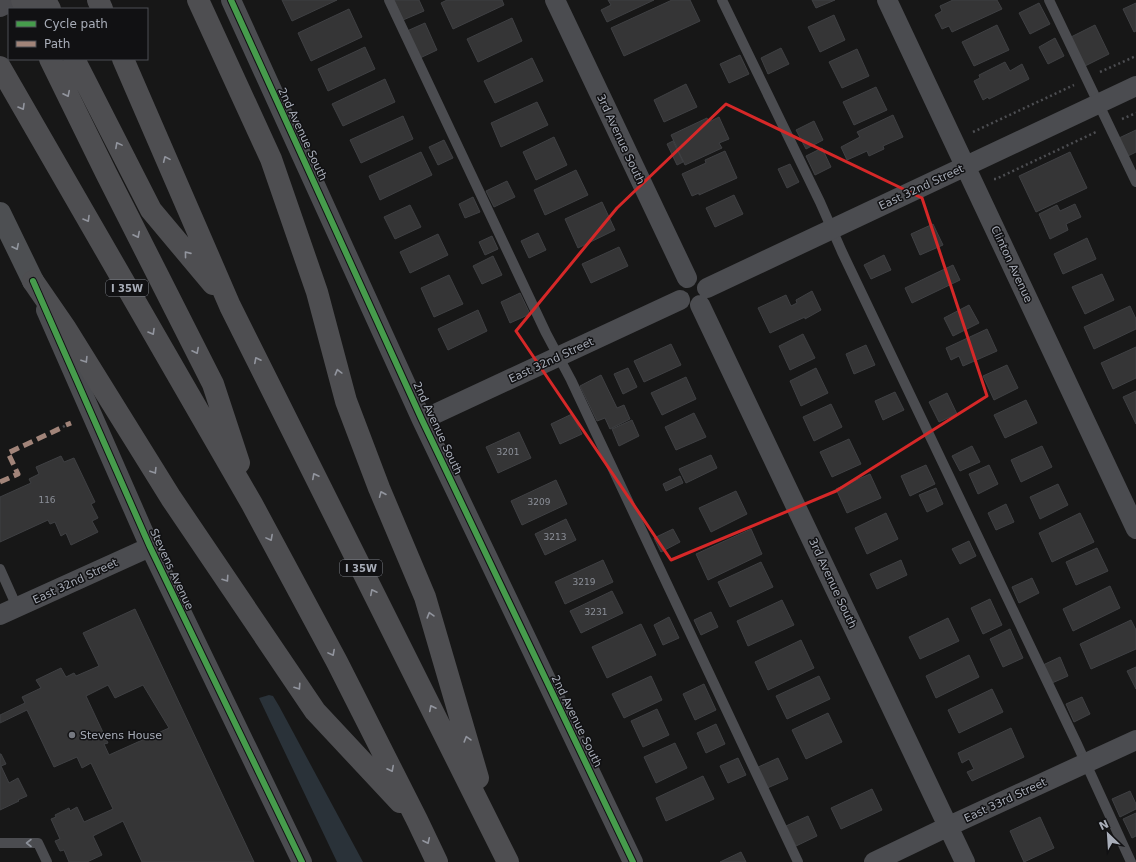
<svg xmlns="http://www.w3.org/2000/svg" width="1136" height="862" viewBox="0 0 1136 862" font-family="'DejaVu Sans',sans-serif">
<style>
.water{fill:#2a3239}
.building{fill:#353536;stroke:#3f4043;fill-rule:evenodd}
.lines{fill:none;stroke-linecap:round;stroke-linejoin:round}
.path{stroke:#4d4e52;stroke-width:2.5;stroke-dasharray:2 3;stroke-linecap:butt}
.lane{stroke:#4b4c50;stroke-width:10}
.street{stroke:#4b4c50;stroke-width:20}
.secondary{stroke:#4a4a4e;stroke-width:22}
.primary{stroke:#4d4f52;stroke-width:22}
.highway{stroke:#4e4e51;stroke-width:22}
.quiet{stroke:#a18479;stroke-width:5;stroke-dasharray:10 5;stroke-linecap:butt}
.cycleway-casing{stroke:#111113;stroke-width:8}
.cycleway{stroke:#469c4c;stroke-width:6}
.oneway{stroke:#92959e}
.oneway2{stroke:#91969e}
.oneway3{stroke:#8c9099}
.marked{fill:none;stroke:#d62828;stroke-width:3;stroke-linejoin:round}
.poi-dot{fill:#757880;stroke:#111113;stroke-width:1.5}
.labels{text-anchor:middle;stroke-width:3;stroke-linejoin:round;paint-order:stroke}
.number-label{font-size:9px;fill:#8b8f98}
.shield{fill:#111113;stroke:#7b7e86;stroke-width:1}
.shield-label{font-size:10px;font-weight:bold;fill:#a8adb8}
.street-label{font-size:11px;fill:#a8adb8;stroke:#111113}
.poi-label{font-size:11px;fill:#a8adb8;stroke:#111113;text-anchor:start}
</style>
<rect width="100%" height="100%" fill="#171717"/>
<path class="water" d="M269,695L273,696L279,706L363,862H337L259,698Z"/>
<path class="building" d="M282,0H337L292,21Z
M394,0H419L424,11L403,20Z
M447,0H502L504,5L453,29L441,3Z
M608,0H654L607,22L601,10L611,5Z
M672,0H690L700,21L624,56L611,28Z
M812,0H835L816,8Z
M953,0H997L1002,9L952,32L949,26L942,29L935,15L942,11L940,6Z
M1039,3L1050,24L1030,34L1019,13Z
M1136,3V31L1134,32L1123,9Z
M349,9L362,37L311,61L298,33Z
M834,15L845,40L820,52L808,27Z
M512,18L522,41L478,62L467,39Z
M425,23L437,50L420,58L407,31Z
M997,25L1009,50L974,66L962,42Z
M1095,25L1109,54L1085,66L1071,37Z
M1055,38L1064,56L1048,64L1039,47Z
M365,47L375,69L328,91L318,69Z
M781,48L789,64L768,74L761,58Z
M857,49L869,76L842,88L829,62Z
M740,55L749,74L729,83L720,64Z
M532,58L543,81L495,103L484,81Z
M1005,62L1010,71L1022,64L1029,79L989,99L988,97L983,100L974,81L980,78L979,75Z
M385,79L395,102L343,126L332,104Z
M686,84L697,107L664,122L654,100Z
M876,87L887,110L854,125L843,102Z
M537,102L548,125L501,147L491,123Z
M893,115L903,137L883,146L884,149L869,156L867,151L847,160L841,147L860,137L857,132Z
M403,116L413,139L361,163L350,140Z
M719,117L729,139L719,143L722,148L685,165L671,135L707,118L709,122Z
M814,121L823,140L806,149L796,130Z
M1136,130V152L1128,156L1119,138Z
M554,137L567,165L536,180L523,152Z
M444,140L453,158L438,165L429,147Z
M673,141L683,162L677,165L667,144Z
M822,148L831,167L815,175L806,156Z
M725,151L737,178L699,195V193L692,196L682,174L706,163L705,160Z
M421,152L432,175L380,200L369,176Z
M1070,152L1087,188L1036,212L1019,176Z
M790,164L799,182L787,188L778,169Z
M576,170L588,195L545,215L534,190Z
M507,181L515,197L494,207L486,191Z
M734,195L743,214L715,227L706,208Z
M473,197L480,212L465,218L459,204Z
M602,202L615,230L578,248L565,219Z
M1075,204L1081,217L1066,224L1068,230L1050,239L1039,214L1057,205L1060,211Z
M410,205L421,227L395,239L384,217Z
M933,224L943,245L920,255L911,234Z
M538,233L546,250L529,258L521,241Z
M438,234L448,255L410,273L400,252Z
M492,236L498,249L485,255L479,242Z
M1087,238L1096,259L1063,274L1054,254Z
M619,247L628,266L591,283L582,264Z
M884,255L891,270L871,279L864,265Z
M493,256L502,275L482,284L473,266Z
M953,265L960,280L912,303L905,288Z
M1102,274L1114,300L1085,314L1072,287Z
M449,275L463,304L434,317L421,288Z
M812,291L821,310L805,319V317L770,333L758,308L786,295L791,306L797,303L796,300Z
M520,293L530,314L510,323L501,302Z
M969,305L979,323L953,336L944,318Z
M1130,306L1136,319V329L1094,349L1084,327Z
M478,310L487,331L448,350L438,329Z
M987,329L997,351L963,366L959,356L951,360L946,348Z
M803,334L815,358L790,370L779,346Z
M671,344L681,365L644,382L634,361Z
M866,345L875,365L854,374L846,354Z
M1136,347V378L1113,389L1101,363Z
M1007,365L1018,388L994,400L983,376Z
M628,368L637,387L623,394L614,374Z
M816,368L828,393L801,406L790,381Z
M601,375L617,408L624,405L630,419L610,429L605,418L597,421L580,386Z
M686,377L696,399L662,415L651,393Z
M1136,391V424L1123,397Z
M895,392L904,410L883,420L875,401Z
M947,393L957,414L939,422L929,402Z
M1026,400L1037,423L1005,438L994,415Z
M831,404L842,427L814,441L803,417Z
M694,413L706,437L676,450L665,427Z
M572,414L582,434L560,444L551,424Z
M632,420L639,436L619,446L612,429Z
M519,432L531,458L498,473L486,447Z
M849,439L861,464L832,477L820,452Z
M972,446L980,462L960,471L952,456Z
M1042,446L1052,467L1021,482L1011,460Z
M711,455L717,468L686,483L679,469Z
M61,456L64,462L74,458L95,502L91,504L98,518L92,521L98,532L71,545L66,533L61,536L55,522L50,524L48,520L0,542V497L31,483L29,479L39,474L36,467Z
M926,465L935,484L910,496L901,476Z
M989,465L998,484L978,494L969,474Z
M870,474L881,498L847,513L836,489Z
M680,476L683,483L666,491L663,484Z
M556,480L567,504L522,525L511,501Z
M1058,484L1068,505L1040,519L1030,497Z
M936,488L943,504L927,512L919,495Z
M736,491L747,514L711,532L699,508Z
M1006,504L1014,522L996,530L988,513Z
M886,513L898,539L867,554L855,528Z
M1080,513L1094,542L1052,562L1039,533Z
M566,519L576,540L545,555L535,534Z
M673,529L680,542L661,552L654,538Z
M751,529L762,554L708,580L696,554Z
M969,541L976,556L960,564L952,549Z
M1097,548L1108,571L1076,585L1066,562Z
M603,560L613,582L565,604L555,582Z
M901,560L907,575L877,589L870,574Z
M761,562L773,587L730,607L718,582Z
M1032,578L1039,593L1019,603L1012,587Z
M1110,586L1120,608L1073,631L1063,609Z
M612,591L623,613L581,633L570,611Z
M990,599L1002,625L983,634L971,608Z
M782,600L794,625L748,646L737,621Z
M135,609L254,862H142L123,821L93,836L102,855L87,862H69L64,850L60,851L55,841L60,839L51,819L56,817L55,815L69,808L70,811L77,807L84,822L113,809L91,763L82,768L77,757L54,767L27,710L0,723V715L25,703L22,697L41,688L36,680L61,668L66,677L74,673L76,676L99,666L83,633ZM108,685L115,698L143,685L169,728L109,755L104,744L108,743L86,696Z
M711,612L718,627L701,635L694,620Z
M669,617L679,638L663,645L654,625Z
M948,618L959,641L920,659L909,637Z
M1131,620L1136,630V649L1091,669L1080,644Z
M641,624L656,655L607,678L592,647Z
M1010,629L1023,658L1003,667L990,639Z
M801,640L814,668L768,690L755,662Z
M969,655L979,677L936,698L926,676Z
M1060,657L1068,676L1052,683L1043,665Z
M1136,667V689L1127,671Z
M651,676L662,700L624,718L612,694Z
M819,676L830,699L787,719L776,696Z
M704,684L716,710L695,720L683,694Z
M992,689L1003,712L959,733L948,710Z
M1082,697L1090,714L1074,722L1066,704Z
M657,709L669,735L643,747L631,721Z
M828,713L842,742L806,759L792,730Z
M716,724L725,744L706,753L697,733Z
M1011,728L1024,757L972,781L967,772L974,769L969,759L962,763L958,753Z
M675,743L687,768L656,783L644,757Z
M0,754H1L6,764L1,766L9,783L18,778L27,796L18,800L19,801L0,810Z
M738,758L746,775L728,783L720,766Z
M778,758L788,779L765,789L756,768Z
M703,776L714,799L666,821L656,798Z
M872,789L882,810L841,829L831,808Z
M1130,791L1136,804V809L1120,817L1112,799Z
M1136,813V836L1132,838L1123,819Z
M808,816L817,836L796,846L786,826Z
M1040,817L1054,848L1024,862L1010,831Z
M741,852L746,862H720Z"/>
<g class="lines">
<path class="path" d="M1100,72L1136,56
M1122,119L1136,113
M973,132L1074,85
M994,179H996L1096,132
M63,427L66,425"/>
<path class="lane" d="M389,0L546,333L571,380L798,862
M722,0L820,202L842,252L1077,744L1131,862
M1049,0L1136,182
M0,569L17,607
M0,843H38L47,862"/>
<path class="street" d="M231,0L422,420L633,862
M555,0L687,278
M887,0L1136,529
M707,288L1136,86
M700,305L965,862
M46,310L150,547L302,862
M422,420L680,300
M0,615L150,547
M874,862L949,826L1136,740"/>
<path class="secondary" d="M0,6L12,0"/>
<path class="primary" d="M0,213L33,281"/>
<path class="highway" d="M22,0L26,9
M45,0L50,9
M98,0L102,9
M198,0L271,159L317,292L346,401L379,488L425,597L478,778
M50,59L106,173L213,384L239,463
M74,59L151,210L213,284
M123,59L230,306L508,862
M0,67L252,504L337,662L417,820L437,862
M33,281L66,329L171,498L315,711L400,802"/>
<path class="quiet" d="M66,425L71,423
M0,482L18,474L8,453L63,427"/>
<defs>
<path id="cycleway" d="M231,0L422,420L633,862
M33,281L150,547L302,862"/>
</defs>
<use href="#cycleway" class="cycleway-casing"/>
<use href="#cycleway" class="cycleway"/>
</g>
<defs><path id="oneway-chevron" d="M-2-3.5L2.5 0L-2 3.5" fill="none" stroke-width="1.6" stroke-linecap="round" stroke-linejoin="round"/></defs>
<g class="oneway">
<use href="#oneway-chevron" transform="translate(67 94) rotate(64)"/>
<use href="#oneway-chevron" transform="translate(22 107) rotate(60)"/>
<use href="#oneway-chevron" transform="translate(118 145) rotate(-118)"/>
<use href="#oneway-chevron" transform="translate(166 159) rotate(-114)"/>
<use href="#oneway-chevron" transform="translate(87 219) rotate(60)"/>
<use href="#oneway-chevron" transform="translate(137 235) rotate(63)"/>
<use href="#oneway-chevron" transform="translate(187 254) rotate(-129)"/>
<use href="#oneway-chevron" transform="translate(152 332) rotate(60)"/>
<use href="#oneway-chevron" transform="translate(196 351) rotate(63)"/>
<use href="#oneway-chevron" transform="translate(85 360) rotate(58)"/>
<use href="#oneway-chevron" transform="translate(257 360) rotate(-117)"/>
<use href="#oneway-chevron" transform="translate(338 372) rotate(-105)"/>
<use href="#oneway-chevron" transform="translate(154 471) rotate(58)"/>
<use href="#oneway-chevron" transform="translate(315 476) rotate(-117)"/>
<use href="#oneway-chevron" transform="translate(382 494) rotate(-113)"/>
<use href="#oneway-chevron" transform="translate(270 538) rotate(62)"/>
<use href="#oneway-chevron" transform="translate(226 579) rotate(56)"/>
<use href="#oneway-chevron" transform="translate(373 592) rotate(-117)"/>
<use href="#oneway-chevron" transform="translate(430 615) rotate(-106)"/>
<use href="#oneway-chevron" transform="translate(332 653) rotate(62)"/>
<use href="#oneway-chevron" transform="translate(298 687) rotate(56)"/>
<use href="#oneway-chevron" transform="translate(432 708) rotate(-117)"/>
<use href="#oneway-chevron" transform="translate(467 739) rotate(-106)"/>
<use href="#oneway-chevron" transform="translate(391 769) rotate(63)"/>
<use href="#oneway-chevron" transform="translate(427 841) rotate(65)"/>
</g>
<use class="oneway2" href="#oneway-chevron" transform="translate(16 247) rotate(64)"/>
<use class="oneway3" href="#oneway-chevron" transform="translate(29 843) rotate(180)"/>
<path class="marked" d="M726,104L922,198L987,396L836,491L671,560L516,331L617,208Z"/>
<circle class="poi-dot" cx="72" cy="735" r="4"/>
<g class="labels">
<g class="number-label">
<text x="508" y="455">3201</text>
<text x="47" y="503">116</text>
<text x="539" y="505">3209</text>
<text x="555" y="540">3213</text>
<text x="584" y="585">3219</text>
<text x="596" y="615">3231</text>
</g>
<g class="shield">
<rect x="106" y="280" width="42" height="16" rx="3"/>
<rect x="340" y="560" width="42" height="16" rx="3"/>
</g>
<g class="shield-label">
<text x="127" y="292">I 35W</text>
<text x="361" y="572">I 35W</text>
</g>
<g class="street-label">
<text transform="translate(303 134) rotate(65)" y="4">2nd Avenue South</text>
<text transform="translate(621 139) rotate(65)" y="4">3rd Avenue South</text>
<text transform="translate(921 187) rotate(-25)" y="4">East 32nd Street</text>
<text transform="translate(1012 264) rotate(65)" y="4">Clinton Avenue</text>
<text transform="translate(551 360) rotate(-25)" y="4">East 32nd Street</text>
<text transform="translate(438 428) rotate(65)" y="4">2nd Avenue South</text>
<text transform="translate(172 569) rotate(65)" y="4">Stevens Avenue</text>
<text transform="translate(75 581) rotate(-25)" y="4">East 32nd Street</text>
<text transform="translate(833 583) rotate(65)" y="4">3rd Avenue South</text>
<text transform="translate(577 721) rotate(64)" y="4">2nd Avenue South</text>
<text transform="translate(1005 800) rotate(-25)" y="4">East 33rd Street</text>
</g>
<g class="poi-label">
<text x="80" y="739">Stevens House</text>
</g>
</g>
<rect x="8" y="8" width="140" height="52" fill="#111113" stroke="#4d4f55"/>
<rect x="16" y="21" width="20" height="6" fill="#469c4c" stroke="#4d4f55"/>
<text x="44" y="28" font-size="12" fill="#a8adb8">Cycle path</text>
<rect x="16" y="41" width="20" height="6" fill="#a18479" stroke="#4d4f55"/>
<text x="44" y="48" font-size="12" fill="#a8adb8">Path</text>
<g transform="translate(1108 834) rotate(335)" stroke="#111113" stroke-width="3" paint-order="stroke">
<path d="M0-3L7 15L0 10L-7 15Z" fill="#a8adb8"/>
<text y="-6" font-size="11" font-weight="bold" text-anchor="middle" fill="#a8adb8">N</text>
</g>
</svg>
